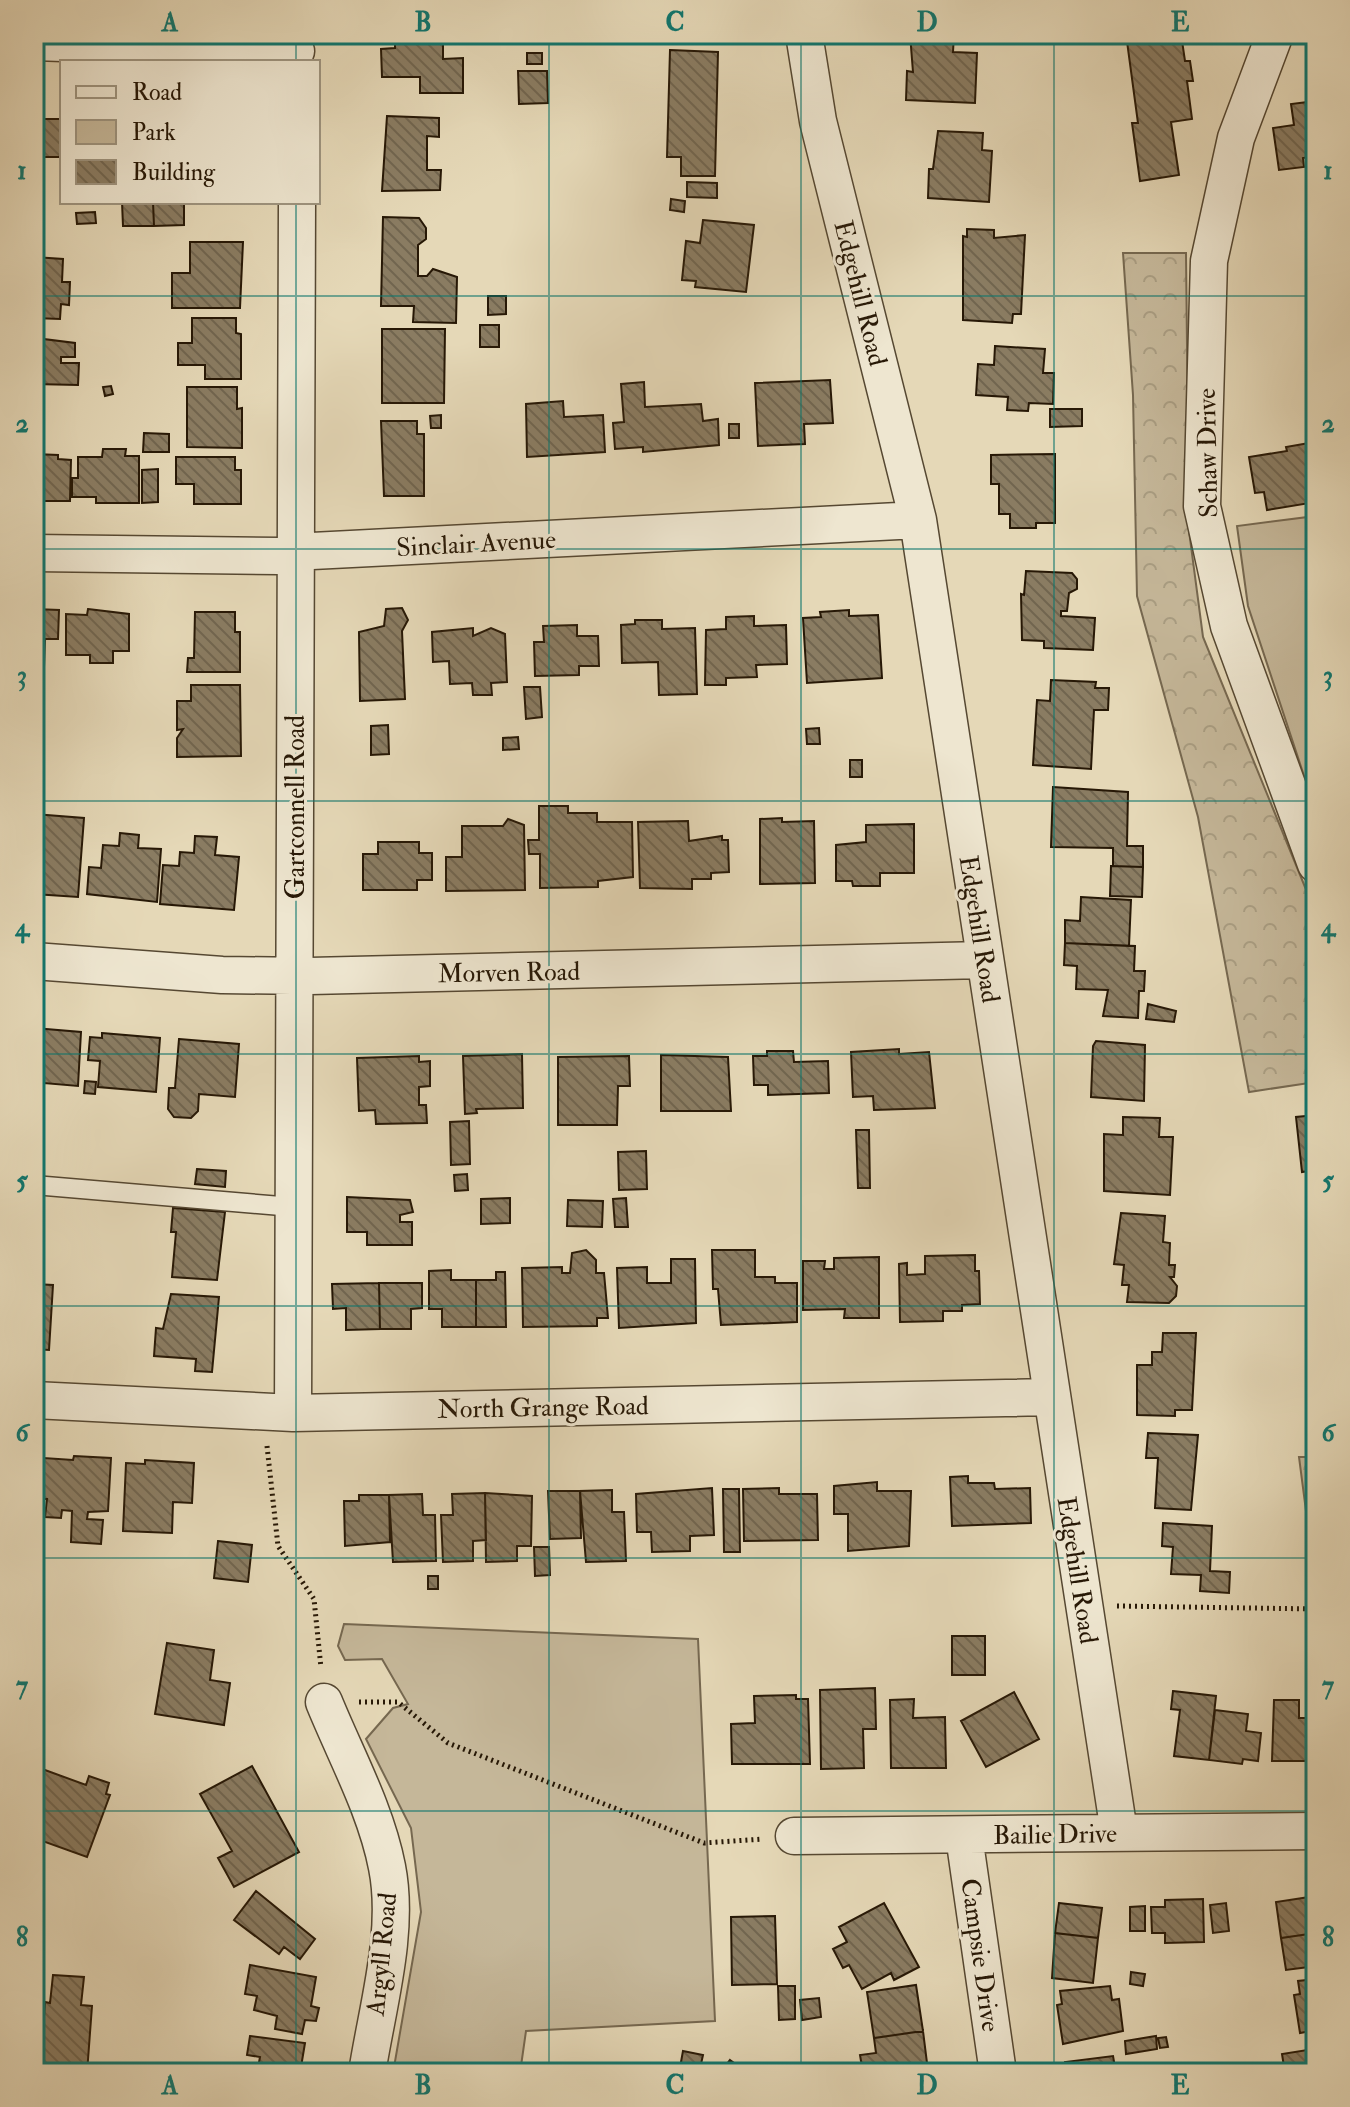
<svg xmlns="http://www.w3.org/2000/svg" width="1350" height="2107" viewBox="0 0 1350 2107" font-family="'IM FELL Double Pica',serif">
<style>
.green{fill:#c5b799;stroke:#766850;stroke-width:2}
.forest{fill:url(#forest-crowns);stroke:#766850;stroke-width:2}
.building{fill:url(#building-back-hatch);stroke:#271806;stroke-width:2}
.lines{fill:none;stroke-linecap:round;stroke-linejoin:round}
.service-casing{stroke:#564832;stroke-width:21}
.minor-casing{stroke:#564832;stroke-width:39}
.path{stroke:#271806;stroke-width:5;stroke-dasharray:2 4;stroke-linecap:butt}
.service{stroke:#eee6d0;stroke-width:18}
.minor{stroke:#eee6d0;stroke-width:36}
.grid{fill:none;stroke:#0f766e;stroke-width:2;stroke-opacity:0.55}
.labels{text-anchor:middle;stroke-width:6;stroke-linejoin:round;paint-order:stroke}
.street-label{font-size:26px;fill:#271806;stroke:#eee6d0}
.neatline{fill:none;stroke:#0f766e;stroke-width:3}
.grid-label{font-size:26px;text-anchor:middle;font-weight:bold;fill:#0f766e}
</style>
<defs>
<pattern id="forest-crowns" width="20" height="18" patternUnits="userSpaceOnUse" patternTransform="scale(2)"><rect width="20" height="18" fill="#c5b799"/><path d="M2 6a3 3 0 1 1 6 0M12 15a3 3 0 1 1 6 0" fill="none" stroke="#a99d82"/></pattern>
<pattern id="building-back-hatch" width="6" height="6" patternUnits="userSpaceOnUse" patternTransform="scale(2)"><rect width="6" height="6" fill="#8a7c62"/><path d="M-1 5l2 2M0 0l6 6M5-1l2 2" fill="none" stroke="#71654f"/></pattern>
</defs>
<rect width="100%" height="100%" fill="#e5d8b7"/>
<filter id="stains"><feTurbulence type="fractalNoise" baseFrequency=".0025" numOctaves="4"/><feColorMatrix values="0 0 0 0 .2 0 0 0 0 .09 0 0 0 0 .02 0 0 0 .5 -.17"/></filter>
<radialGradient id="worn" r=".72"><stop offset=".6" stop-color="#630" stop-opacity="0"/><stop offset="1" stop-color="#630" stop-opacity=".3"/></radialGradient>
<path class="green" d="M1316,516V794H1310L1248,606L1237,526Z
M344,1624L698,1639L715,2021L526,2031L520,2073H393L421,1912L411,1828L366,1739L393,1708L408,1704L382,1659L345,1660L338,1646Z"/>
<path class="forest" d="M1123,253H1186L1189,531L1203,637L1316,914V1082L1249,1092L1198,817L1137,596L1133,395Z
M1299,1457H1316V1588Z"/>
<path class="building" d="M409,34H443V59L463,58V93H420V77H382L381,49L395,48V36Z
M910,34H954L953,52L977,53L975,103L906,100L907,71L913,72Z
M1126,34H1181L1185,61H1190L1193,81H1187L1192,119L1171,122L1179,175L1140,181L1132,123H1138Z
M670,50L718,52L715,176H681V157H667Z
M527,53H542V64H527Z
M518,71H547L548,103L519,104Z
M1316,101V156L1303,158L1304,167L1279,170L1273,128L1294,125L1291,104Z
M387,116L439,118V137L427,136V170H441L440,190L382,191Z
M44,119H62V157H44Z
M938,131L983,133L982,150L992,151L989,202L928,198L929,169H933Z
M687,182L717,183V198L687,197Z
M671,199L685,201L684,212L670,210Z
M122,202H153L154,226H123Z
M153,202H184V225L154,226Z
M95,212L96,223L77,224L76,213Z
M383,217L419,218L426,228V239L418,245V276H427L433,269L457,277L456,323L413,322L414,306H381Z
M703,220L754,225L746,292L695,287L696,281L682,280L686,241L700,243Z
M967,229L994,230V238L1025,235L1021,314H1013L1012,323L963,320V236L967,237Z
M190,242H243L240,308H172V273H190Z
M34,257L63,259L62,282H70L69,305L61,304L60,319L34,318Z
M488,296H506V314L488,315Z
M192,318H236V333L241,334V379H205V365H178V343H192Z
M34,324L36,338L75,343V357H61V363H79L78,385L34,384Z
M480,325H499V347H480Z
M382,329H445L444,403H382Z
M995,346L1045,349L1043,373H1054L1053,404L1029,403L1028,411L1007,410L1008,397L976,395L978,364L994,365Z
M830,380L833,423L804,424L805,444L758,446L755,383Z
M644,382L645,407L701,404L703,421L718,419L719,445L643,452V447L615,449L613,423L624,422L621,384Z
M111,386L113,394L105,396L103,387Z
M187,387H237V409L242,408V448L187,447Z
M563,401L564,417L603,415L605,452L527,457L526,404Z
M1050,409H1082V426L1050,427Z
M441,415V428H431L430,416Z
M381,421H417V434H424V496H384Z
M729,424H739V438H729Z
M144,433L169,434V452H143Z
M1315,442L1316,502L1267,510L1264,492L1255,493L1249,457L1287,451L1286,447Z
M103,449H126L125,456H139V503H96V497H72V478H78V457H102Z
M34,454L58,455V459L71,460L70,501H34Z
M1055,454V523H1036V528H1010V514H999V484H991V455Z
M176,457H235V470H241V504H194V484H176Z
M158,469V502L142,503V470Z
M1026,571L1072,573L1077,579V589L1069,593L1067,611H1061V616L1095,618L1093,650L1044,648V641L1022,640L1021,594L1024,595Z
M402,608L408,620L402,631L405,699L360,701L359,632L384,626L386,609Z
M34,609L59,610L58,639H45L44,667H34Z
M88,609L129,614V651H113V663H90V655H66V614L87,615Z
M849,610V616L878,615L882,678L807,683L803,618L821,617L820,612Z
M195,612H235V632H240V672H187L188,658H194Z
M754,616V626L786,625L787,664L756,665L757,677L726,678V685H705L706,630L726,629V617Z
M635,620H662V629L695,628L697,694L659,695L658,662L622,663L621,625L635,624Z
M577,625V636H598L599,666H579V675L535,676L534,642H544L543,626Z
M473,628V636L491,628L505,634L507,682L491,683L492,695H473L472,683L450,684L449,661L433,662L432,632Z
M1051,680L1096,682L1095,688H1109L1108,710H1094L1091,769L1033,765L1037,700L1050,701Z
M191,685H240L241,756L177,757V738L183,729L177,730V701H191Z
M524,687H540L542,717L526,719Z
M388,725L389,754L371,755V726Z
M819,728L820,744H807L806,729Z
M518,737L519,749L503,750V738Z
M850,760H862V777H850Z
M1053,787L1128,792L1127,846H1143V867L1113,866V848L1051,847Z
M539,806H568V813H597V822H632L633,877L598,881V887L540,888V854H529L528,840H539Z
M34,814L84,818L78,897L34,894Z
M782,818V822L814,821L815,883L760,884V819Z
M508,819L524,825L525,890L446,891V857H462V826H503Z
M688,821L689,841L722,836V840H728L729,872L711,873V879H692V889L640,888L638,822Z
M914,824V873H880V886H853L852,881H836V845L866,842V825Z
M120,833L139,835L138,848L161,849L157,902L87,894L89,867L101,868L103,845L119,846Z
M195,836L217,837L215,855L239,857L234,910L160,904L163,865L179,866L180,852L194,853Z
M378,842H419V853H432V880H417V890H363V854H378Z
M1111,866L1143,867L1142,897L1110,896Z
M1081,897L1131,900L1129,946L1065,943V920L1080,921Z
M1065,943L1135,946L1134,971H1145L1144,991H1139L1138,1018L1103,1016L1108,990L1076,989L1077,966L1064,965Z
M1148,1004L1176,1011L1174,1022L1146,1019Z
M34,1028L81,1032L78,1086L44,1083L43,1099H34Z
M102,1033L160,1038L156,1092L98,1087L100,1061L88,1060L90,1037L102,1038Z
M179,1039L239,1044L235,1097L199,1094L198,1111L191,1118L174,1117L168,1109L169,1088H175Z
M1096,1041L1145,1045L1144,1101L1091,1097L1093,1046Z
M899,1049V1054L929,1052L935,1108L874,1110L873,1096L853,1097L851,1052Z
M767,1051H793L794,1062L828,1061L829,1093L768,1095V1085H754L753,1056H767Z
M522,1054L523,1108L476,1109L477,1113L465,1114L463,1056Z
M661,1055L728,1057L731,1111H661Z
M419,1056V1062L430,1061V1086L419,1087V1105H426L427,1123L376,1124L375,1110L359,1111L357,1058Z
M629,1056L630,1086H618L617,1125H558V1057Z
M85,1081L96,1082L95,1094L84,1093Z
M1316,1115V1170L1302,1172L1296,1117Z
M1123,1117L1160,1118L1159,1137H1173L1170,1195L1104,1191V1134L1123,1135Z
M469,1121L470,1164L451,1165L450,1122Z
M856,1130H869L870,1188H858Z
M646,1151L647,1189L619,1190L618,1152Z
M197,1169L226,1171L225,1187L195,1184Z
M467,1174L468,1190L455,1191L454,1175Z
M347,1197L410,1200L413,1212L400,1215V1222H412V1245H367V1232H347Z
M510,1198V1223L481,1224V1199Z
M626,1198L628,1227H615L613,1199Z
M568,1200L603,1201L602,1227L567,1226Z
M173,1208L225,1212L217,1280L172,1277L176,1232H171Z
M1121,1213L1165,1216L1163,1242L1170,1243L1169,1265H1175L1174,1277H1170L1177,1286L1176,1296L1169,1303L1127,1302L1129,1285H1122L1124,1265L1114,1264Z
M586,1250L596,1260V1273H604L608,1318H597V1326L523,1327L522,1268L562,1267V1273H570L572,1253Z
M712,1250H755V1277H775V1283H797V1322L721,1325L718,1289H713Z
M975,1255V1271H979L980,1304L962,1305V1311H943V1321L900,1322L899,1264L907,1263V1275L925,1274V1256Z
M879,1257V1318H844L845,1309L803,1310V1261H825L824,1269H834V1258Z
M671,1259H695L696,1323L619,1328L617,1268L647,1267V1283H671Z
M451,1270V1280H476V1327H442V1309H429V1271Z
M496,1272H505L506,1327H476V1280H496Z
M379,1283H422V1308L411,1309V1329H380Z
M379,1283L380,1329L346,1330V1308L333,1309L332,1284Z
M34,1284L53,1285L49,1350L34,1349Z
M171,1294L219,1297L212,1372L195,1371L196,1359L154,1356L156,1328L163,1329Z
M1163,1333H1196L1192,1410H1175V1416L1137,1415V1365H1152V1352H1162Z
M1148,1433L1198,1435L1191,1510L1155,1508L1158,1458H1146Z
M74,1456L111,1458L108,1511L88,1512L87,1519L103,1520L101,1544L71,1542L72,1511L62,1510L61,1518L45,1517L47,1499H42L44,1458L73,1460Z
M145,1460L194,1463L192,1503L173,1502L172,1533L123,1531L126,1463L145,1464Z
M968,1476V1483H994L995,1489L1030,1488L1031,1523L952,1526L950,1477Z
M34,1478H40L38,1507H34Z
M877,1482V1491H911L909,1546L848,1551V1514H834V1486Z
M712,1488L714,1535L690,1536V1551L652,1552L651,1532H637L636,1494Z
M779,1488V1494H817L818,1540L744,1541L743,1489Z
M723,1489H739L740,1552H724Z
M612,1490V1512H624L626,1561L586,1562L580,1491Z
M548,1491H580L581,1538L550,1539Z
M485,1493L532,1496L531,1546H517V1561L486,1562Z
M485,1493L486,1540L473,1541V1561L443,1562L441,1515H453L452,1494Z
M422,1494L423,1515H435L436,1561L393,1562L389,1495Z
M359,1495H389L390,1542L345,1546L344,1501H359Z
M1163,1523L1212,1526L1210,1571L1230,1572L1229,1593L1200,1591L1201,1575L1171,1574L1173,1547L1162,1546Z
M218,1541L252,1545L248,1582L214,1578Z
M534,1547H549L550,1575L535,1576Z
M428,1576H438V1589H428Z
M952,1636H985V1675H952Z
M167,1643L214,1650L210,1680L230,1683L224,1725L155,1714Z
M875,1688L876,1729H863L864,1768L821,1769L820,1690Z
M1173,1691L1216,1696L1209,1760L1174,1756L1180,1710L1171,1709Z
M1014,1692L1039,1739L986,1767L961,1721Z
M796,1695V1699H808L810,1764H732L731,1724L755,1723L754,1696Z
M914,1699L913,1718L945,1717L946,1768H891L890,1700Z
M1274,1700H1299V1718H1316V1755H1310V1761H1272Z
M1215,1710L1248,1714L1246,1731L1261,1733L1258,1761L1243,1759L1242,1764L1209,1760Z
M34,1766L86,1785L89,1776L109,1783L106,1794L110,1795L87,1857L34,1838L39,1825L34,1823Z
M252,1766L299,1852L234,1887L218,1858L232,1851L200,1794Z
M256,1891L315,1939L300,1959L284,1947L279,1954L234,1920Z
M1316,1896V1933L1281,1938L1276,1902Z
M1203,1899L1204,1942L1165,1943V1933H1152L1151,1907H1165V1900Z
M884,1903L919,1967L894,1980L891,1973L862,1989L849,1965L843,1968L833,1949L847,1942L839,1927Z
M1059,1903L1102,1908L1098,1938L1055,1933Z
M1226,1903L1229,1931L1213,1933L1210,1905Z
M1145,1906V1931H1130V1907Z
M775,1916L777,1984L732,1985L731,1917Z
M1055,1933L1098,1938L1093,1983L1052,1978Z
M1316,1933V1966L1286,1970L1281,1938Z
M250,1965L316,1977L311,2006L319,2008L316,2021L305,2020L302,2034L275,2029L277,2016L254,2010L257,1996L245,1994Z
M1131,1972L1145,1974L1143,1986L1130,1984Z
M53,1975L84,1977L81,2005L92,2006L87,2073H40L45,2002L50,2003Z
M1316,1979V2030L1300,2033L1294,1995L1300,1994L1298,1981Z
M916,1985L923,2031L874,2038L867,1992Z
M778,1986H795V2019L779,2020Z
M1110,1986L1112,2000L1119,1999L1123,2031L1063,2044L1057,2005L1062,2004L1060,1991Z
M819,1998L821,2017L802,2020L800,2000Z
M923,2031L927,2063L863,2073L860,2055L876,2053L874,2038Z
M250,2036L305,2043L300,2073H257L260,2057L247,2055Z
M1156,2036L1157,2049L1126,2054L1125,2041Z
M1316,2036V2073H1285L1282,2054L1314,2049L1312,2037Z
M1166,2037L1168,2047L1160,2048L1158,2038Z
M683,2051L703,2055L699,2073H679Z
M1113,2056L1116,2073H1066L1065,2062Z
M730,2060L748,2073H720Z
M919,2064L920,2073H866V2072Z"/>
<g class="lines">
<defs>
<path id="service" d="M34,1185L293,1207"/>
<path id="minor" d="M804,34L818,121L918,520L1119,1832
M1275,34L1236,138L1209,261L1202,506L1229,626L1316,864
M34,42L296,51
M34,553L279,556L312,551L918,520
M34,961L222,975L310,976L984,960
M34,1400L293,1413L1051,1397
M293,1413L297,202
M324,1702C346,1756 376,1810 387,1867C400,1932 377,2008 367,2073
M794,1836L1316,1831
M964,1836L998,2073"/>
</defs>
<use href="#service" class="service-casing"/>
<use href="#minor" class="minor-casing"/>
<path class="path" d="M267,1446L278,1546L314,1599L321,1668
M1117,1606L1316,1609
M359,1702H398L448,1743L704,1843L763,1839"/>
<use href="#service" class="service"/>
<use href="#minor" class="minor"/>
</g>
<path class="grid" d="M296,34V62M549,34V2073M801,34V2073M1054,34V2073M296,202V2073M34,296H1316M34,549H1316M34,801H1316M34,1054H1316M34,1306H1316M34,1558H1316M34,1811H1316"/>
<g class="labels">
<g class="street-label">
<text transform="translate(861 293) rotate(76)" y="9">Edgehill Road</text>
<text transform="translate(1207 453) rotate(-91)" y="9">Schaw Drive</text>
<text transform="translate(476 543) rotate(-3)" y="9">Sinclair Avenue</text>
<text transform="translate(295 807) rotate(-90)" y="9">Gartconnell Road</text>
<text transform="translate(980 929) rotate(81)" y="9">Edgehill Road</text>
<text transform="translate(509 972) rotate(-1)" y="9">Morven Road</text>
<text transform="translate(543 1407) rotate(-1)" y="9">North Grange Road</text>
<text transform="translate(1078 1570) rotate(81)" y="9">Edgehill Road</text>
<text transform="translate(1055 1834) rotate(-1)" y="9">Bailie Drive</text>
<text transform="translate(381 1954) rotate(-84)" y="9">Argyll Road</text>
<text transform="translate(981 1955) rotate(82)" y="9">Campsie Drive</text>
</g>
</g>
<rect width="1350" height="2107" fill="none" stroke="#e5d8b7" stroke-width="88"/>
<rect x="60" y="60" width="260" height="144" fill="#eee6d0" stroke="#9e947f" stroke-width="2"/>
<rect x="76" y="86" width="40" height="12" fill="#eee6d0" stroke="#9e947f" stroke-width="2"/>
<text x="132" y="100" font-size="24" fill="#271806">Road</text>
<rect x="76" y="120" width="40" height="24" fill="#c5b799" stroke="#9e947f" stroke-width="2"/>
<text x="132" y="140" font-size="24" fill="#271806">Park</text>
<rect x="76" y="160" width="40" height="24" fill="url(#building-back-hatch)" stroke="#9e947f" stroke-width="2"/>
<text x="132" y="180" font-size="24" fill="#271806">Building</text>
<rect x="44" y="44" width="1262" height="2019" class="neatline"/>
<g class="grid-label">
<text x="170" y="31">A</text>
<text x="423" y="31">B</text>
<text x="675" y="31">C</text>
<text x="927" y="31">D</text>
<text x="1180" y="31">E</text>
<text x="22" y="179">1</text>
<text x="1328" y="179">1</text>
<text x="22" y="432">2</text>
<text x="1328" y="432">2</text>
<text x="22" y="684">3</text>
<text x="1328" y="684">3</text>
<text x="22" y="936">4</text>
<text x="1328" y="936">4</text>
<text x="22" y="1189">5</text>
<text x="1328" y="1189">5</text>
<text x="22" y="1441">6</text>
<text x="1328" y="1441">6</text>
<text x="22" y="1694">7</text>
<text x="1328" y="1694">7</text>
<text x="22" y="1946">8</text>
<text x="1328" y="1946">8</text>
<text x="170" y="2094">A</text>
<text x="423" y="2094">B</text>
<text x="675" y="2094">C</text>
<text x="927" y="2094">D</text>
<text x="1180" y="2094">E</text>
</g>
<rect width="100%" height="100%" filter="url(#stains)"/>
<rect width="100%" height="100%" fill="url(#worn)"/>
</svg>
